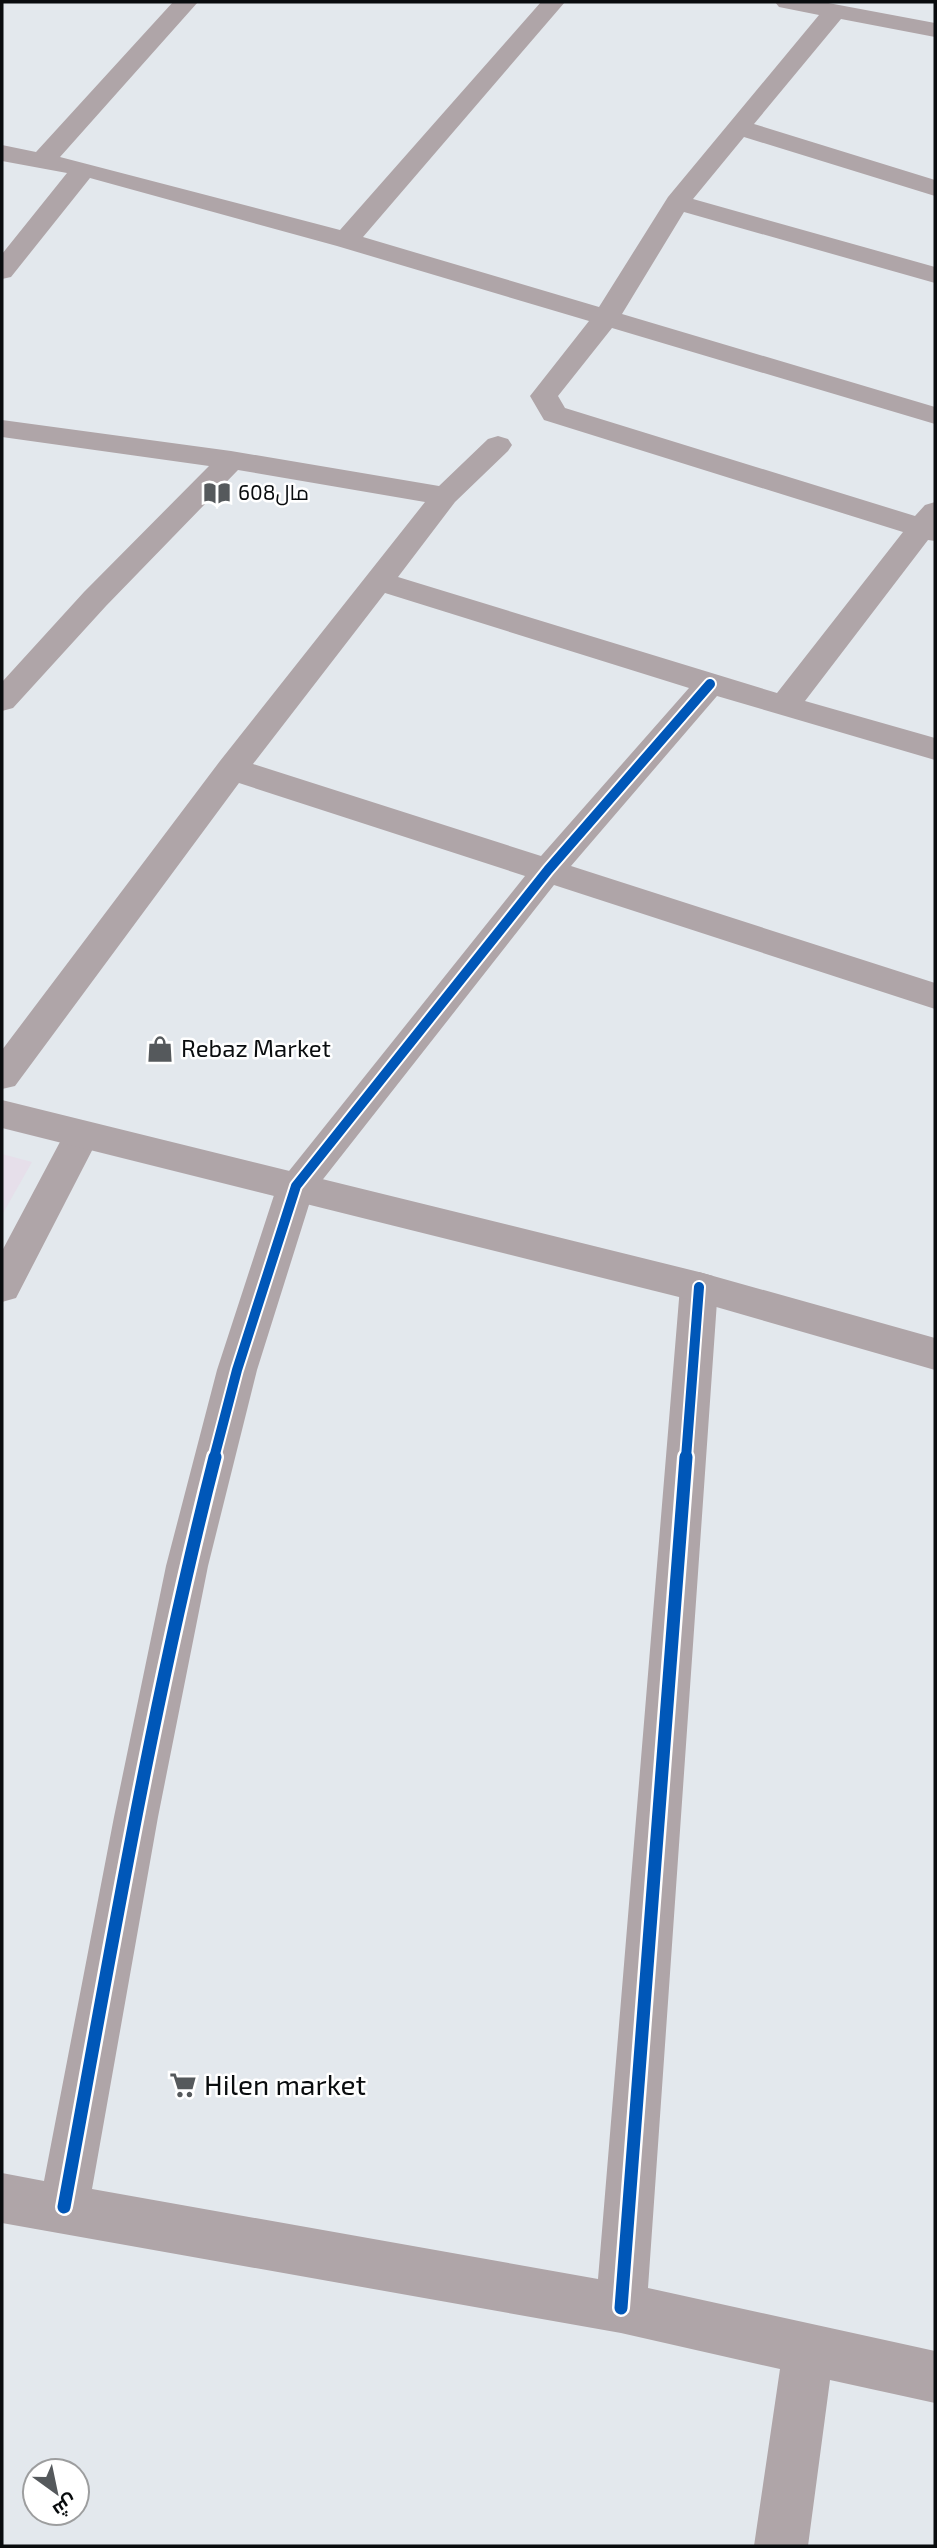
<svg xmlns="http://www.w3.org/2000/svg" width="937" height="2548" viewBox="0 0 937 2548" font-family="'Exo 2',Cairo,sans-serif">
<style>
.education{fill:#e6dfea}
.lines{fill:none;stroke-linecap:round;stroke-linejoin:round}
.minor{fill:#afa5a8;fill-rule:evenodd}
.tertiary{fill:#afa5a8;fill-rule:evenodd}
.cycleway-far1-casing{stroke:#fff;stroke-width:14}
.cycleway-casing{stroke:#fff;stroke-width:18}
.cycleway-far1{stroke:#0057b8;stroke-width:10}
.cycleway{stroke:#0057b8;stroke-width:13}
.labels{text-anchor:middle;stroke-width:5;stroke-linejoin:round;paint-order:stroke}
.far-poi-label{font-size:21px;fill:#090c0e;stroke:#fff;text-anchor:start}
.poi-label{font-size:24px;fill:#090c0e;stroke:#fff;text-anchor:start}
.near-poi-label{font-size:28px;fill:#090c0e;stroke:#fff;text-anchor:start}
</style>
<rect width="100%" height="100%" fill="#e3e8ed"/>
<path class="education" d="M2,1154L32,1162L2,1215Z"/>
<g class="lines">
<path class="minor" d="M173,2H198L60,157L340,230L541,2H565L363,237L599,307L668,197L819,15L779,7L775,2H823L935,23V37L841,19L754,124L935,180V196L744,137L693,199L935,267V283L684,212L622,314L935,407V424L612,328L558,396L565,408L915,516L925,505L935,502V541L928,540L805,701L935,738V760L717,696L571,866L935,983V1009L554,885L313,1192L257,1370L208,1566L158,1817L92,2189L598,2279L680,1287L685,1276L699,1272L713,1276L718,1287L648,2288L935,2351V2403L830,2380L808,2546H754L780,2369L621,2333L2,2223V2173L44,2181L114,1817L166,1566L217,1370L277,1186L525,876L239,783L15,1086L2,1089V1050L220,761L425,502L238,470L106,606L13,708L2,711V682L84,592L209,466L2,437V420L231,451L439,486L488,439L498,436L508,439L512,445L508,451L455,502L398,577L777,693L903,532L544,420L530,396L589,321L337,246L90,178L11,277L2,279V254L67,173L2,161V145L36,152ZM385,593L689,688L541,856L253,764Z
M82,1121L95,1125L100,1135L16,1298L2,1302V1251L69,1125Z"/>
<path class="tertiary" d="M2,1100L699,1272L935,1338V1370L699,1302L2,1128Z"/>
<defs>
<path id="cycleway-far1" d="M214,1458L237,1370L296,1186L548,870L710,684
M686,1458L699,1287"/>
<path id="cycleway" d="M64,2207C110,1956 152,1704 215,1457
M621,2308L686,1457"/>
</defs>
<use href="#cycleway-far1" class="cycleway-far1-casing"/>
<use href="#cycleway" class="cycleway-casing"/>
<use href="#cycleway-far1" class="cycleway-far1"/>
<use href="#cycleway" class="cycleway"/>
</g>
<defs>
<symbol id="library-bare" viewBox="-9 -9 18 18"><path d="M-6-4Q-3-5.5-.7-3.5V5Q-3 3-6 4ZM6-4Q3-5.5 .7-3.5V5Q3 3 6 4Z" fill="#55595c" stroke="#fff" stroke-width="2.5" paint-order="stroke"/></symbol>
<symbol id="shop-bare" viewBox="-9 -9 18 18"><path d="M-5-2.5h2.3a2.7 3.5 0 0 1 5.4 0H5L5.5 6h-11ZM-1.5-2.5h3a1.5 2.3 0 0 0-3 0Z" fill="#55595c" stroke="#fff" stroke-width="2.5" paint-order="stroke"/></symbol>
<symbol id="supermarket-bare" viewBox="-9 -9 18 18"><path d="M-6-5.5h2.5l.6 2H6L4.5 2H-2.5L-4.4-4H-6ZM-1.5 3.2a1.3 1.3 0 1 0 .1 0ZM3 3.2a1.3 1.3 0 1 0 .1 0Z" fill="#55595c" stroke="#fff" stroke-width="2.5" paint-order="stroke"/></symbol>
</defs>
<g fill-rule="evenodd">
<use href="#library-bare" x="198" y="474" width="38" height="38"/>
<use href="#shop-bare" x="141" y="1030" width="38" height="38"/>
<use href="#supermarket-bare" x="164" y="2066" width="38" height="38"/>
</g>
<g class="labels">
<g class="far-poi-label">
<text x="238" y="500">مال608</text>
</g>
<g class="poi-label">
<text x="181" y="1057">Rebaz Market</text>
</g>
<g class="near-poi-label">
<text x="204" y="2095">Hilen market</text>
</g>
</g>
<rect width="937" height="2548" fill="none" stroke="#090c0e" stroke-width="7"/>
<g transform="translate(56 2492) rotate(147)"><circle r="33" fill="#ffffff" stroke="#9d9e9f" stroke-width="2"/>
<path d="M0-5L12 26L0 18L-12 26Z" fill="#55595c"/>
<text y="-10" font-size="19" font-weight="bold" text-anchor="middle" fill="#090c0e">ش</text>
</g>
</svg>
